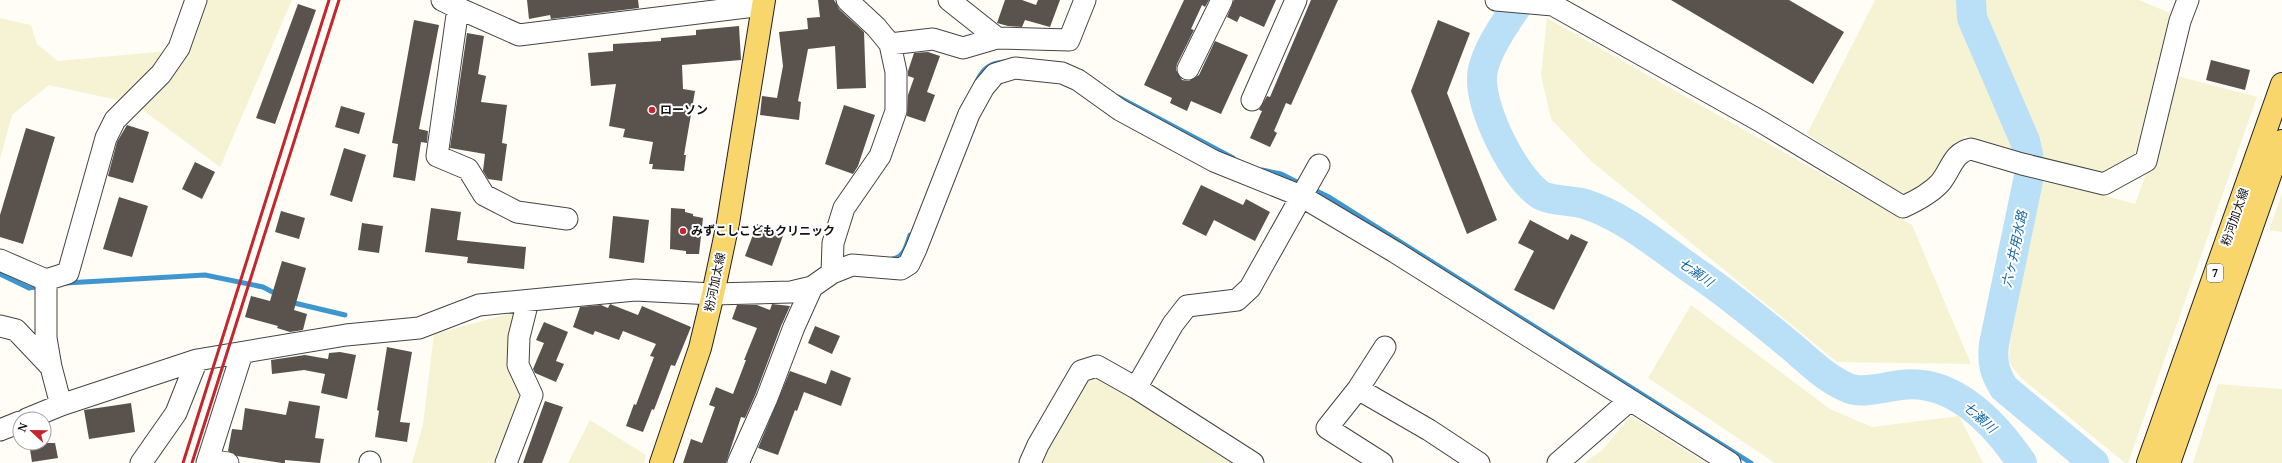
<svg xmlns="http://www.w3.org/2000/svg" width="2282" height="463" viewBox="0 0 2282 463" font-family="'Noto Serif','Noto Sans JP',serif">
<style>
.farmland{fill:#f6f3d4}
.lines{fill:none;stroke-linecap:round;stroke-linejoin:round}
.stream{stroke:#3f96cf;stroke-width:5}
.river{stroke:#b9e0f7;stroke-width:30}
.building{fill:#5a524d}
.minor-casing{stroke:#444;stroke-width:23}
.major-casing{stroke:#222;stroke-width:24}
.minor{stroke:#fff;stroke-width:21}
.major{stroke:#f9d66b;stroke-width:22}
.rail{stroke:#c4262e;stroke-width:3}
.poi-dot{fill:#c4262e;stroke:#fff;stroke-width:1.5}
.labels{text-anchor:middle;stroke-width:4;stroke-linejoin:round;paint-order:stroke}
.shield{fill:#fff;stroke:#585858;stroke-width:1}
.shield-label{font-size:11px;font-weight:bold;fill:#111}
.poi-label{font-size:12px;font-weight:bold;fill:#111;stroke:#fff;text-anchor:start}
.street-label{font-size:12px;fill:#111;stroke:#fff}
.water-label{font-size:13px;font-style:italic;fill:#1768a6;stroke:#fff}
</style>
<rect width="100%" height="100%" fill="#fffdf5"/>
<path class="farmland" d="M204,0H292L220,167L137,106Z
M1875,0H2139L2170,13L2139,141L2124,184L1965,136L1920,194H1899L1807,134Z
M0,18L31,25L37,44L58,61L168,51L122,101L49,85L12,115L0,159Z
M1547,18L1912,225L1971,364L1837,362L1591,161L1551,119L1541,75Z
M2170,74L2257,97L2128,463H2125L2020,377L2009,362L2010,343L2042,178L2135,204L2155,149Z
M2282,193V232L2269,230Z
M1691,305L1830,409L1872,427L1959,416L1983,463H1775L1648,378Z
M516,312L523,404L496,453L500,463H412L423,424L434,334Z
M1099,374L1236,463H1041L1063,419L1088,377Z
M2218,384L2282,389V463H2193Z
M1631,416L1706,463H1584L1602,450Z
M590,420L646,455L644,463H568Z"/>
<g class="lines">
<path class="stream" d="M977,81C983,69 990,63 1004,62
M1118,97L1233,158
M1262,170L1281,174L1303,185
M1310,188L1329,197L1751,463
M892,259C904,258 907,244 910,235
M0,274L29,288L42,286
M66,283L205,275L263,287L278,295
M290,302L345,315"/>
<path class="river" d="M1521,0C1508,19 1482,55 1482,78C1481,110 1513,175 1539,194C1548,201 1573,200 1585,204C1626,217 1662,249 1697,273C1728,294 1757,318 1786,342C1805,357 1823,377 1846,387C1861,395 1884,387 1901,385C1953,378 1995,423 2022,463
M1971,0L1972,18L2025,141L2028,154L2029,176L1994,344C1992,362 1994,372 2004,388L2094,463"/>
</g>
<path class="building" d="M527,0H638L639,8L551,19L550,15L529,19Z
M818,0H834L839,9L864,32L866,88L837,89L835,46L808,49L798,101L801,102L799,120L760,115L762,96L777,98L783,66L779,32L808,29L807,18L820,17Z
M1005,0H1022L1036,5L1038,0H1060L1050,27L1025,20L1022,27L1008,26L997,23Z
M1184,0H1209L1205,7L1202,5L1191,29L1194,30L1177,64L1176,70L1182,80L1189,81L1199,75L1215,41L1248,55L1221,114L1191,101L1187,111L1170,103L1172,98L1144,85Z
M1234,0H1276L1264,27L1240,16L1237,22L1227,17Z
M1311,0H1338L1291,105L1286,103L1274,131L1277,133L1270,147L1250,138L1262,111L1259,110L1267,96L1270,97Z
M1671,0H1789L1844,32L1813,84Z
M298,4L316,10L275,124L256,118Z
M414,20L439,25L419,129L428,131L427,143L421,142L415,181L393,177L398,144L392,143Z
M1438,20L1470,33L1447,93L1497,220L1467,234L1411,91Z
M739,26L741,60L682,65L683,89L695,91L684,155H686L684,171L652,169L653,164H649L653,142L623,137L625,129L609,126L616,84L591,86L588,53L613,51V44L661,41V38L696,35V30Z
M467,33L484,36L478,74L486,76L481,102L507,105L502,143L507,144L502,181L488,179L483,171L485,154L450,148Z
M928,52L940,56L927,92L935,95L925,122L907,116L908,95L914,78L908,76V71L914,53Z
M2211,60L2250,70L2245,90L2206,80Z
M844,105L875,115L858,166L853,174L825,164Z
M341,106L365,113L359,134L335,127Z
M127,125L149,132L133,183L108,176L117,142Z
M26,128L55,137L23,244L0,237V215Z
M344,148L366,155L352,202L330,195Z
M195,162L215,172L202,199L182,189Z
M1201,185L1243,205L1246,199L1270,212L1255,241L1214,220L1206,236L1182,224Z
M119,197L148,206L132,257L103,249Z
M431,208L461,212L457,240L526,247L524,269L467,263L468,257L425,252Z
M671,208L685,209V212L693,214V216L703,218L699,254H686V251L670,249Z
M281,211L305,218L299,239L275,232Z
M613,216L649,220L644,263L609,258Z
M1530,220L1568,240L1571,234L1588,242L1554,310L1514,290L1534,251L1518,243Z
M362,223L383,226L379,253L358,250Z
M757,224L784,233L772,266L745,256Z
M282,261L306,268L294,310L307,314L303,330L290,332L277,328L278,326L245,317L251,296L270,301Z
M610,304L638,315L642,306L691,327L675,366L671,365L654,410L652,409L643,432L626,426L634,404L636,405L654,357L650,356L656,344L623,331L619,340L595,331L593,335L573,327L580,307L601,305L608,308Z
M772,304L790,306L781,326L756,393L745,418L741,417L726,463H683L691,439L702,443L715,407L709,405L716,387L733,394L746,360H744L757,328L732,319L737,305H757L770,310Z
M544,322L568,332L556,361L564,364L556,382L535,373L533,369L544,343L536,340Z
M815,326L840,336L832,354L808,343Z
M387,347L412,352L400,422L410,423L407,442L375,437L379,411L377,410Z
M340,352L356,355L347,399L321,393L325,374L304,370L272,374L271,360L305,355L328,359L329,353Z
M831,370L851,378L841,406L804,392L797,411L795,410L778,455L758,448L790,371L826,384Z
M289,401L320,406L315,438L324,439L320,463L285,460V463H282L237,456L228,451L232,429L242,430L245,408L286,415Z
M545,401L563,407L542,463H523Z
M131,403L135,432L89,439L84,410Z
M29,443H55L58,458L32,462Z"/>
<g class="lines">
<defs>
<path id="minor" d="M442,0L458,8
M949,0L997,38
M1496,0L1553,5L1760,121L1903,207C1916,201 1930,194 1940,183C1951,170 1953,152 1971,149L2022,164L2104,184L2146,161L2180,21L2188,0
M890,44L933,39L963,48L997,38L1069,40L1085,0
M1188,69L1222,0
M1252,100L1296,0
M567,219L517,212L484,195L468,169L437,156L458,8L519,35L763,5
M0,260L46,280V338L51,367
M832,273L833,243L844,208L880,156L896,111V72L890,44L876,27L847,0
M46,280L68,273L106,138L115,120L161,74L179,48L196,0
M0,326L16,330L51,367L61,405
M1136,388L1173,324L1187,306L1237,300L1250,288L1319,165
M1358,389L1429,430L1479,463
M27,419L61,405L197,360L346,335L419,328L479,305L635,290L713,294L791,292L812,287L832,273L852,265L901,269L909,264L916,249L969,114L984,87L995,74L1015,68L1062,73L1078,80L1120,110L1214,161L1301,196L1395,252L1730,463
M0,430L20,422
M208,460L228,463
M141,463L176,413L197,360
M207,463L242,353
M370,463V462
M506,463L532,395L518,365L519,337L528,301
M738,463L767,398L794,327L812,287
M1030,463L1038,445L1081,371L1097,366L1136,388L1253,463
M1382,463L1327,428L1358,389L1385,347
M1558,463L1630,400"/>
<path id="major" d="M661,463L700,348L713,294L728,223L764,0
M2148,463L2282,84
M2169,463L2282,141"/>
</defs>
<use href="#minor" class="minor-casing"/>
<use href="#major" class="major-casing"/>
<use href="#minor" class="minor"/>
<use href="#major" class="major"/>
<path class="rail" d="M183,463L329,0
M192,463L339,0"/>
</g>
<g class="poi-dot">
<circle cx="652" cy="110" r="4"/>
<circle cx="683" cy="231" r="4"/>
</g>
<g class="labels">
<rect class="shield" x="2207" y="264" width="16" height="18" rx="3"/>
<g class="shield-label">
<text x="2215" y="277">7</text>
</g>
<g class="poi-label">
<text x="660" y="114">ローソン</text>
<text x="691" y="235">みずこしこどもクリニック</text>
</g>
<g class="street-label">
<text transform="translate(2235 217) rotate(-71)" y="4">粉河加太線</text>
<text transform="translate(715 282) rotate(-78)" y="4">粉河加太線</text>
</g>
<g class="water-label">
<text transform="translate(2014 249) rotate(-78)" y="5">六ヶ井用水路</text>
<text transform="translate(1696 272) rotate(35)" y="5">七瀬川</text>
<text transform="translate(1980 417) rotate(42)" y="5">七瀬川</text>
</g>
</g>
<g transform="translate(32 431) rotate(292)"><circle r="19" fill="#ffffff" stroke="#a0a0a0"/>
<path d="M0-3L7 15L0 10L-7 15Z" fill="#c4262e"/>
<text y="-6" font-size="11" font-weight="bold" text-anchor="middle" fill="#111111">N</text>
</g>
</svg>
